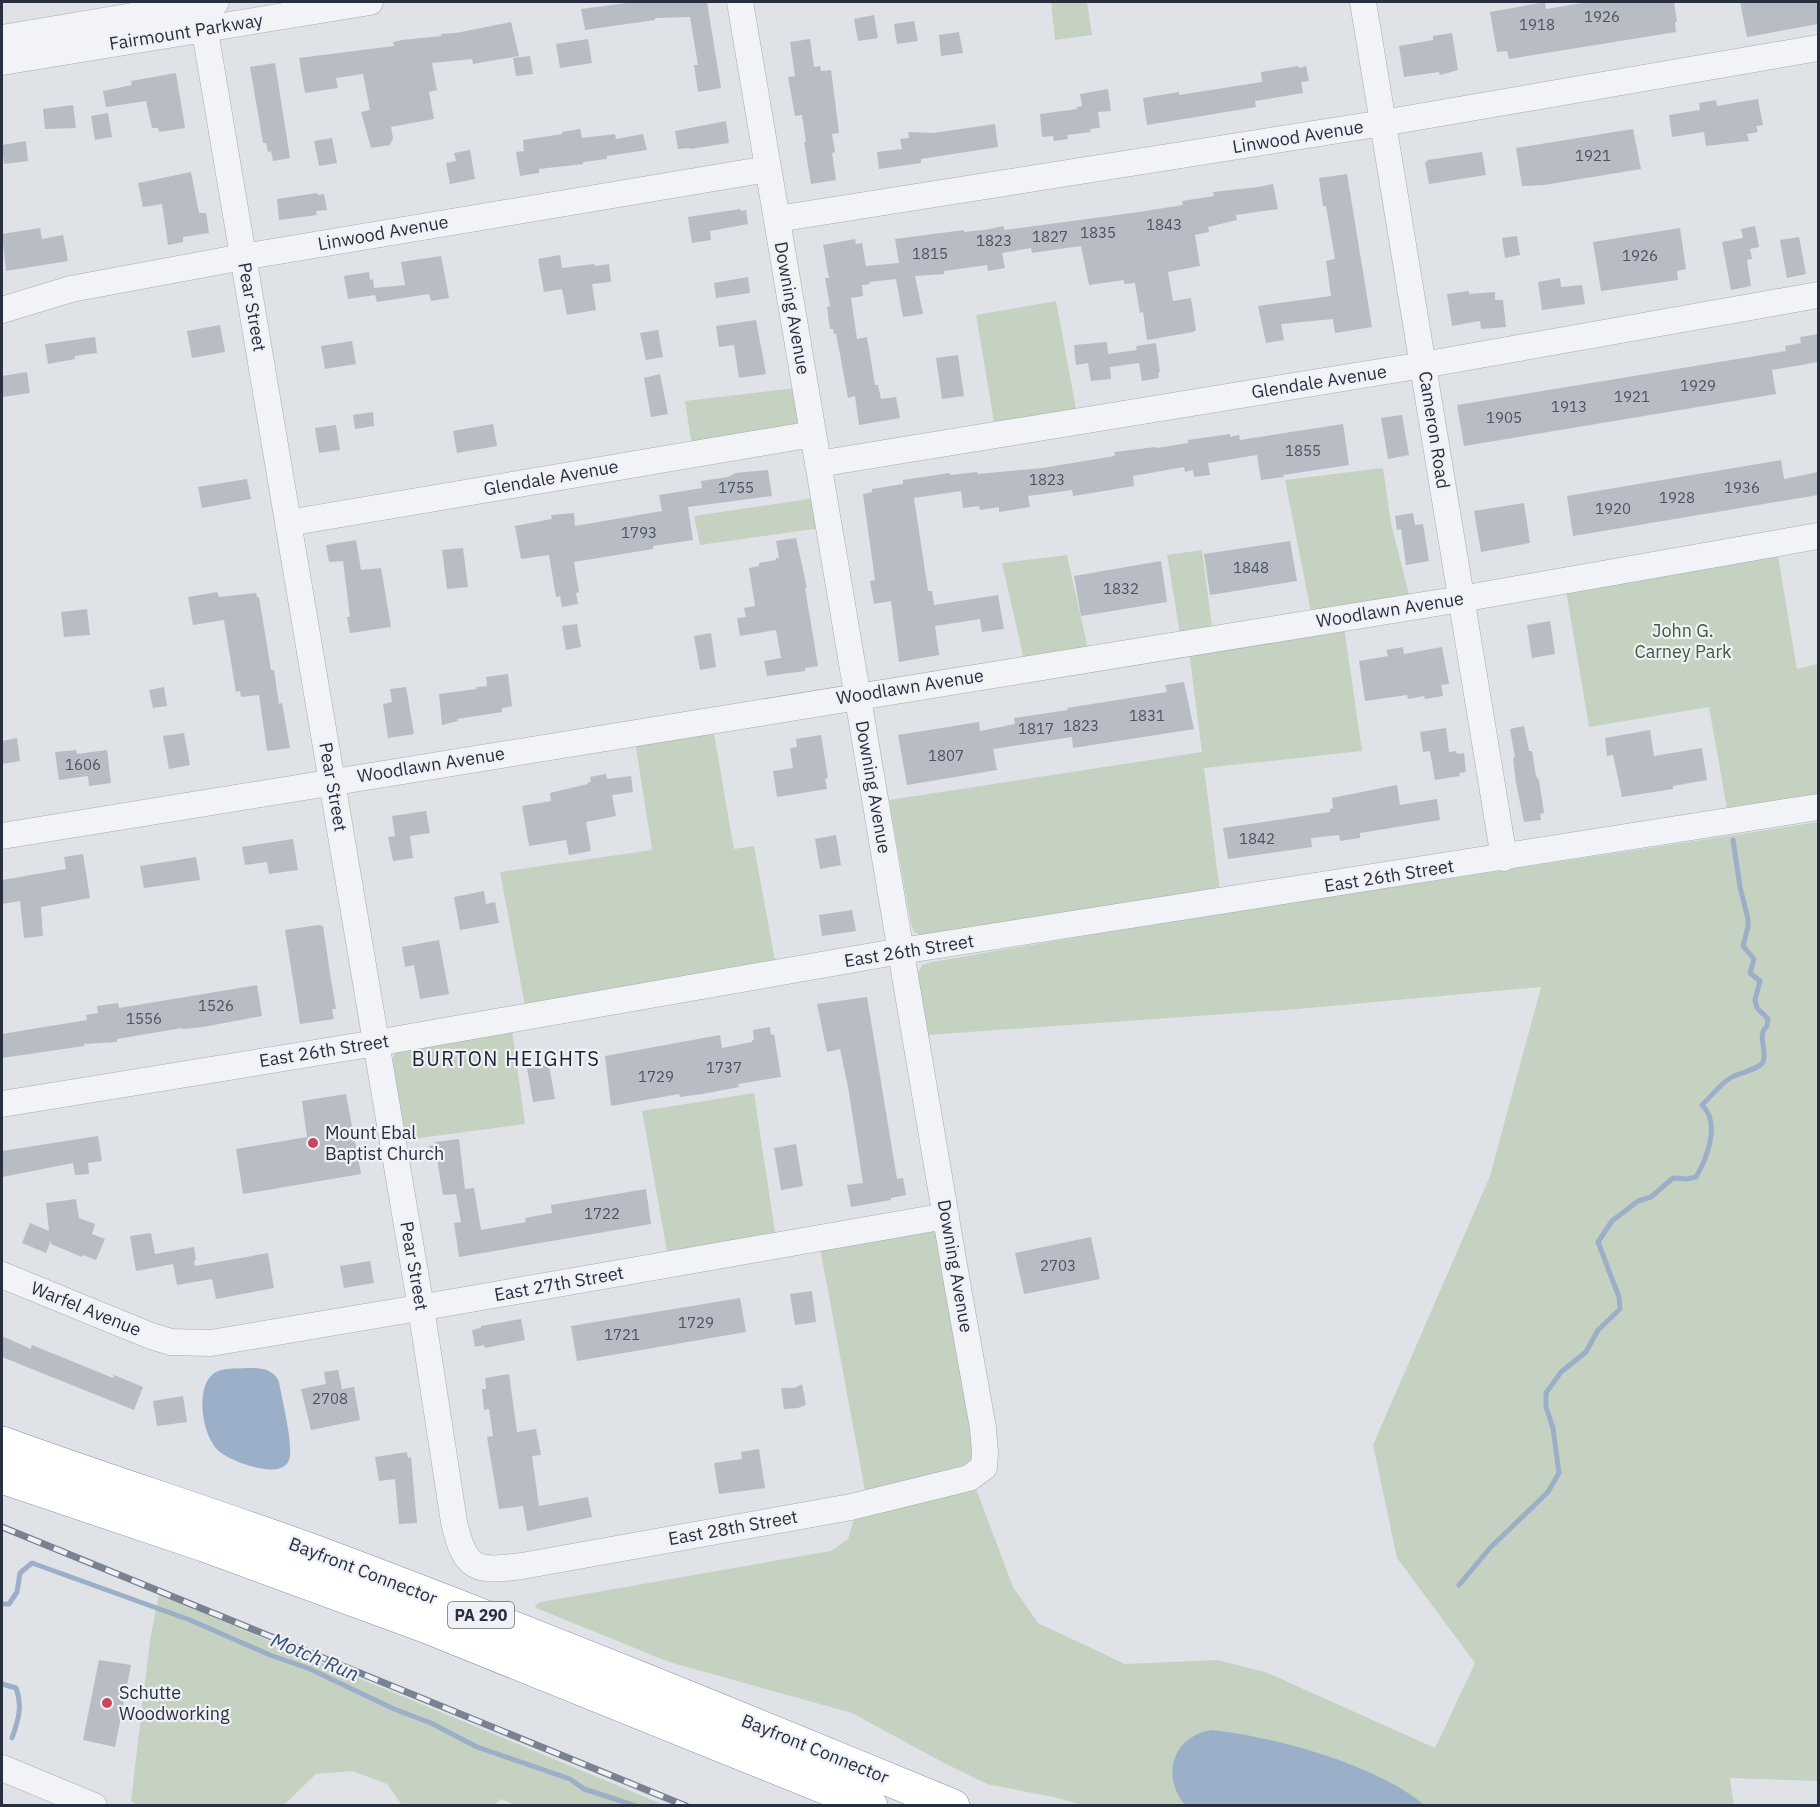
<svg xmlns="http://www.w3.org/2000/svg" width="1820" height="1807" viewBox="0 0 1820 1807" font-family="'IBM Plex Sans',sans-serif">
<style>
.green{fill:#c5d2c1}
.water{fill:#9bb0c8}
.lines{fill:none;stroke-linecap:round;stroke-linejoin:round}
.stream{stroke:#9bb0c8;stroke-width:5}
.building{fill:#b7bcc5}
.minor-casing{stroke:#a4aab2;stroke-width:27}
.highway-casing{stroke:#87909e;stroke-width:34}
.minor{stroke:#f2f3f7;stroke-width:26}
.highway{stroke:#fff;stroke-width:33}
.rail-casing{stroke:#798291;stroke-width:7}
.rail{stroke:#eff1f6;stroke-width:4.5;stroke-dasharray:14;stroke-linecap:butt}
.poi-dot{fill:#cb4658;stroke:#eff1f6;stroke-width:2}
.labels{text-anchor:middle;stroke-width:4.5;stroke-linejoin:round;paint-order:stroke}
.number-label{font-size:15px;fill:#4c5360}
.shield{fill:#eff1f6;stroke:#646a76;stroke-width:1.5}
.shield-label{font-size:16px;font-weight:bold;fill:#28303f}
.street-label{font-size:18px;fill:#28303f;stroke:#eff1f6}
.park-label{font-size:18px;fill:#3c5a36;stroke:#eff1f6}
.poi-label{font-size:18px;fill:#28303f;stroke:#eff1f6;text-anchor:start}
.neighbourhood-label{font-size:20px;letter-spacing:1.5px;fill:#1b2130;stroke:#eff1f6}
.water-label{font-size:20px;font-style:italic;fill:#334e72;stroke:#eff1f6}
</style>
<rect width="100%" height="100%" fill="#dfe3e8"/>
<path class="green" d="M1051,2H1087L1092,35L1055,40Z
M1056,301L1077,414L995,428L976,315Z
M795,388L801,417L798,424L692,446L685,401Z
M1383,468L1391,524L1410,598L1311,612L1285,480Z
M815,498L821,528L700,545L694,516Z
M1202,550L1212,627L1180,634L1167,555Z
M1067,555L1088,649L1024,660L1002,563Z
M1778,556L1797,669L1818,664V794L1727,809L1709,707L1589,727L1566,591Z
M1344,627L1362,751L1204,768L1220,892L923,937L914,932L911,924L889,800L1202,752L1189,651Z
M713,728L734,849L754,846L776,966L525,1006L500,872L652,850L635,741Z
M1818,822V1781L1730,1778L1734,1806L1083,1805L1053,1797L987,1784L944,1763L852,1713L669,1662L536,1608L535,1606L540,1602L831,1551L848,1539L856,1513L975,1486L1013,1587L1038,1623L1125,1664L1218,1660L1268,1673L1435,1748L1475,1663L1397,1558L1373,1445L1490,1176L1541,987L1298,1009L927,1035L917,975L922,965L932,962C1226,910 1523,868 1818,822Z
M512,1030L525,1124L405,1140L392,1062L394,1054L398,1051Z
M754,1093L776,1239L668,1257L642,1111Z
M929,1228L940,1233L976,1452L971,1464L866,1496L820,1248Z
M159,1594C326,1666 496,1734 664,1805L518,1806L501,1799L494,1805H402L387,1784L352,1771L316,1774L284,1805H137L131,1801L150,1640Z"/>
<path class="water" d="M246,1368C260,1368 273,1368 279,1382C282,1399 294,1446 289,1460C282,1481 232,1462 220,1452C203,1439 195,1392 211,1376C219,1367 235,1369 246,1368Z
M1211,1730C1272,1736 1378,1765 1424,1805H1185C1161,1776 1172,1737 1211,1730Z"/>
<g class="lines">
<path class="stream" d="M1459,1585L1490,1548L1548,1492L1559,1473L1553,1428L1546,1407V1393L1561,1372L1586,1352L1598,1330L1620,1309L1619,1297L1598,1242L1612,1221L1638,1201L1651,1197L1673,1178L1687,1179L1696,1177C1707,1158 1721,1123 1702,1105C1712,1096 1721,1082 1734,1076C1740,1073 1759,1069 1763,1062C1768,1050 1756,1036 1767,1026L1768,1019L1757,1008L1755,1000L1760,981L1750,973L1754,959L1743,946L1748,927V919L1740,887L1733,840
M2,1604H9L17,1592L20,1573L32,1563L190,1620L270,1655L310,1669L394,1709L431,1723L477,1747L570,1779L584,1789L636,1806
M2,1684L16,1688C23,1706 18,1721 12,1738"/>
</g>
<path class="building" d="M634,2H707L721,88L698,92L694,65H698L690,17L655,18V20L585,30L581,9Z
M1545,2L1546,9L1588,2H1674L1677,22H1675L1676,32L1509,59L1507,51L1497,52L1490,12Z
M1740,2H1818V24L1747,37Z
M874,15L878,38L858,41L854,19Z
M914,21L918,41L897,44L894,24Z
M511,22L519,56L473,64L472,59L432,63L437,90L429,92L434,119L391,127L393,138L390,145L371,148L361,112L370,110L363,74L336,78L338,88L305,93L299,58L394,46L393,42L402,40L441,36V34L456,33Z
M959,32L963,53L941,56L939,35Z
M1452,33L1458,70L1440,75L1439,72L1404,77L1399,46L1433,40V36Z
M588,39L592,63L560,68L556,44Z
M810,39L814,67L820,66L821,71L831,70L839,133L832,134L835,152L832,153L836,180L811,184L804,142H806L802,115L795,116L788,77L795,76L790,42Z
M530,56L533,74L516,76L513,58Z
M275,63L290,158L273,161L271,151L268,152L266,143H263L250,67Z
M1299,66V68L1306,66L1309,81L1301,82L1303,93L1255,101L1256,107L1147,125L1143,98L1179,92V95L1262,82L1261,72Z
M176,73L185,128L159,132L158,128H152L146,101L106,107L103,91L132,85L131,81Z
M1108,89L1111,111L1098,112L1100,128L1090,129L1091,132L1067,135L1068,139L1054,141L1053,136L1042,137L1040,114L1077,109L1076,107L1082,106L1080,94Z
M1758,99L1763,125L1756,126L1758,132L1747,134L1749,141L1706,146L1704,132L1672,137L1669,115L1700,110L1699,103L1716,100L1717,106Z
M73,105L76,128L45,129L43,109Z
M108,113L112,137L95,140L91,116Z
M726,121L729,143L690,149L689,148L678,149L675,131Z
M995,124L998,147L921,159V163L879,169L877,152L902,149L900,139L909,138L908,132L933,133Z
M580,129L582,138L615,134L616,139L643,134L647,150L607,156V159L583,162V164L539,169V173L520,176L516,152L524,151L523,140L562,134V132Z
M1633,129L1641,169L1544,185L1522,186L1516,148Z
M332,138L337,163L319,166L314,141Z
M26,141L28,161L4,164L2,145Z
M470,150L475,179L450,184L446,163L456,161L454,153Z
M1482,152L1486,175L1429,184L1425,163L1428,160Z
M191,172L199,213H206L209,233L183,237V242L168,245L162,204L143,207L138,183Z
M1347,174L1372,327L1335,333L1333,319L1281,324L1284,340L1266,343L1258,306L1331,296L1326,261L1335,259L1326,206H1323L1319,178Z
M1273,184L1278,209L1236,215L1237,220L1208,227L1209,232L1195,235L1200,266L1168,272L1173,301L1191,298L1196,330L1193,332L1147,340L1143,312L1140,313L1135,283L1124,284V280L1089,285L1081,246L1032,253L1031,248L1002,253L1005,268L988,271L987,265L944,271V274L915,276L923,314L903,317L896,279L869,282L870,284L862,285L863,296L851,298L857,339L867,337L875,385H878L881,399L896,397L900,418L859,425L855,396L848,398L836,333L834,334L833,329H830L827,307L830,306L825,278H829L823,245L855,239L856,244L862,243L866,266L899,263L895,239L964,230V232L984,230L1004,226V230L1139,212L1183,205L1182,201L1214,196L1213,192L1258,187Z
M317,193L318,195L324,194L327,210L316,211L317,215L279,220L277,199Z
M740,209L741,211L746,210L748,224L710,231L711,240L692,243L688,217Z
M1755,226L1759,247L1750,249L1752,259L1747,260L1751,286L1731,290L1722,242L1743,238L1741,229Z
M40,228L42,239L63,235L68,261L6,271L2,234Z
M1680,228L1686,269L1677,271L1678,280L1601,291L1593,242Z
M1517,236L1520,255L1505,258L1502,238Z
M1799,237L1806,274L1787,278L1780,240Z
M560,255L562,268L594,264L595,266L609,264L611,282L592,284L596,310L567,315L562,289L544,292L538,259Z
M441,256L449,298L431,301L429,294L377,302L375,295L348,299L344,276L369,272L370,280L373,279L374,288L405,285L401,262Z
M748,277L750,293L716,298L714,283Z
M1560,278L1561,287L1582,285L1585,304L1542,310L1538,282Z
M1469,291V294L1495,292V300H1503L1506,327L1481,329L1480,321L1452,326L1447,294Z
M756,320L766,374L739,378L734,345L719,347L716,326Z
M220,325L225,352L192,358L187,331Z
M658,330L663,357L646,360L640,333Z
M1818,334V362L1772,370L1776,394L1464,446L1457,405L1786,351L1785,346L1801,343L1800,337Z
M95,337L97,353L75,356V359L48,364L45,344Z
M352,341L356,364L325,369L321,346Z
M1107,342L1108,354L1137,350L1136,346L1156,343L1160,372L1158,373L1159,378L1142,381L1139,363L1110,367L1111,379L1091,381L1088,363L1076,365L1074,345Z
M958,355L964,396L942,399L936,358Z
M27,372L30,393L2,397V376Z
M660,374L668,414L651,417L644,378Z
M373,412L374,426L355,429L353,415Z
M1402,415L1409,455L1388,459L1381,418Z
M493,424L497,446L457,453L453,431Z
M1343,424L1349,465L1283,475L1284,477L1261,480L1257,455L1208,463L1210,475L1194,477L1193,470L1185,472L1184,467L1133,476L1134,486L1073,496L1072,490L1028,496L1030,507L999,512V507L980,510L979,506L963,508L961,491L914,498L928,591H932L934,605L998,595L1004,629L982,632L980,619L935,626L939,655L899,662L891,601L874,604L870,581L875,580L863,494L872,492V489L903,484V480L950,473V475L977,472L978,474L1042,468L1115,456L1114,452L1156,447L1157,448L1188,443V440L1230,434V437L1239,435L1240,440Z
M336,425L340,450L319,453L315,428Z
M1781,460L1784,479L1818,472V495L1573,536L1567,496Z
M768,470L772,496L688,507L693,540L653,546V549L574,562L579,592L576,593L578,604L562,607L560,596L556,597L549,555L521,559L515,526L552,519L551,515L574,513L575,526L662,511L659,495L702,488L701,481L728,477L735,473Z
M247,479L251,499L202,508L198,487Z
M1524,503L1530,543L1481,552L1474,511Z
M1413,513L1415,525L1423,524L1429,561L1406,565L1401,529L1397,530L1395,516Z
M796,538L807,588H805L818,666L805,668V671L767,676L764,661L781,658L776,630L740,636L737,618L746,617L744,608L755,606L749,568L759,566V563L776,560V558H779L776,541Z
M356,540L361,570L381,568L391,627L350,633L347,617H350L343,561L329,562L326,545Z
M1290,541L1297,581L1210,595L1204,554Z
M463,548L468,587L447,589L442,550Z
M1161,561L1167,602L1081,616L1074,576Z
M217,592L219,597L256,593L257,597H259L271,670H274L279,704L282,703L290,748L267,751L259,695L241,697L240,691L236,692L224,620L193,625L188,597Z
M87,609L90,635L64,637L61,612Z
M1550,621L1555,654L1532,658L1527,625Z
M577,624L581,647L566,650L562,626Z
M711,633L716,667L700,670L694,636Z
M1403,647L1404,654L1442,647L1449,684L1441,685L1443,696L1425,699L1424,696L1408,699L1407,695L1365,701L1359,661L1388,656L1386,650Z
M508,674L512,706L502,708V712L457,719L458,721L442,725L439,694L477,689L476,687L487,686L486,677Z
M1184,682L1194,729L1073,748L1072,737L993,749L997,770L907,785L898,735L979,722L980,731L1015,724L1014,718L1068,710L1067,708L1167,692L1165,685Z
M164,687L167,706L153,708L149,690Z
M406,687L414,734L388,738L383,704L392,702L390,689Z
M1524,726L1529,751H1532L1536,776L1539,780L1544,813L1540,814L1541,820L1524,822L1516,783L1513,758L1515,757L1510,729Z
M1446,728L1449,752L1456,751L1457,754L1464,753L1466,772L1459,773L1460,776L1435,780L1430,751L1423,752L1420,732Z
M1650,730L1654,756L1702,748L1707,780L1673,786V789L1622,797L1613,755L1607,756L1605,738Z
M184,733L190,765L169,769L163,736Z
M821,735L828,778L825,779L827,789L777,797L773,771L793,768L790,748L797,747L796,739Z
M17,738L20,761L2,764V741Z
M76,750L77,754L107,750L111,783L89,786L88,776L59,780L55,752Z
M606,774L607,779L631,776L633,792L612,795L616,816L586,822L591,851L569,855L566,840L529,846L522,806L551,801L550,793L588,784V782H591L590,777Z
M1397,785L1400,805L1437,799L1440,820L1360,833V838L1340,841L1339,835L1311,838L1312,847L1228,859L1223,828L1330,812V809L1333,808L1332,798Z
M426,811L430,833L410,836L413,858L393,861L388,837L395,836L392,816Z
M836,835L841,865L820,869L815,839Z
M293,839L298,870L269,874L267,862L245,865L242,847Z
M83,854L90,898L41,907L43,936L24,938L20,901L2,904V880L66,869L64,857Z
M196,857L200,880L144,888L140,866Z
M484,891L486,904L495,902L499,923L460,930L454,897Z
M852,910L856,931L822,936L819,915Z
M318,925L323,926L330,973L336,1009H332L334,1019L300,1024L285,930Z
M439,940L449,994L420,999L414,965L405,967L402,947Z
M257,985L262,1016L203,1027L183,1029L182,1028L117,1039V1042L84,1044V1046L2,1058V1034L87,1020L86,1015L98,1013L97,1006L118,1003L119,1008Z
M867,997L897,1179L903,1178L906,1195L891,1198V1200L851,1207L847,1185L863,1183L848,1087L840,1049L827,1052L817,1004Z
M770,1027L771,1035L774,1034L781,1077L738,1084L739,1087L702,1094L680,1097L679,1094L611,1106L605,1056L720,1035L722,1048L752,1042V1040H754L753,1030Z
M549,1065L555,1099L533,1102L527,1068Z
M346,1094L361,1174L243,1194L236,1149L307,1137L302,1101Z
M98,1136L102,1161L88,1163L89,1174L75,1175L73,1163L2,1177V1151Z
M459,1139L465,1189L474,1188L481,1230L526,1222L525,1218L552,1213L551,1205L646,1189L651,1224L459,1257L454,1223L461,1222L456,1194L443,1195L437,1160L431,1161L429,1146L436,1145L435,1142Z
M796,1144L803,1186L781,1190L774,1148Z
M76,1199L79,1218L95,1224L92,1234L105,1239L96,1260L83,1255L82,1257L51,1244V1240L46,1253L22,1243L30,1223L49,1231L46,1203Z
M151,1233L155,1254L194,1247L196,1260L194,1261L195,1266L268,1253L274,1288L216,1299L212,1279L177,1285L173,1264L136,1271L130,1236Z
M1091,1237L1100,1279L1024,1294L1015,1253Z
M370,1261L374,1283L344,1288L340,1266Z
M812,1291L816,1322L795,1325L790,1294Z
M740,1298L746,1332L577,1361L571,1326Z
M521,1319L525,1340L485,1348L484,1345L475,1347L472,1330L481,1328V1326Z
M2,1336L31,1349L32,1345L113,1378L114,1375L143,1387L134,1410L2,1357Z
M338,1370L342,1389L354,1387L360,1420L311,1430L301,1389L326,1384L324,1372Z
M509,1374L517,1432L536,1429L541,1455L532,1456L539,1506L588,1497L592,1517L527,1531L523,1506L499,1509L487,1437L493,1436L489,1409L484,1410L482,1389H486L485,1378Z
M802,1384L806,1405L798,1408L784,1409L781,1388H794Z
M183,1396L187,1422L157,1426L153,1401Z
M759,1449L765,1488L719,1494L714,1463L742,1459L741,1452Z
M407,1452L408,1458L411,1457L417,1523L399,1524L395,1479L379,1481L375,1457Z
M99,1660L131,1665L115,1747L83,1740Z"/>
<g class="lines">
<defs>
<path id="minor" d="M200,2L421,1308L454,1522C465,1570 475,1572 522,1566L851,1507L969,1478L984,1467L985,1453L983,1428L957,1283L740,2
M1363,2L1504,858
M2,38L216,2
M2,62L370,2
M777,219L1383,123L1818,48
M2,310L71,289L243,257L768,169
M818,464L1423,365L1818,295
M288,523L813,434
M2,836L1461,599L1818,536
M2,1104L376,1043L901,951L1818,807
M2,1275L151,1336L171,1342L211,1343L442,1304L946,1216
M2,1768L94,1806"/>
<path id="highway" d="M2,1443C106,1481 212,1514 316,1552C530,1632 742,1719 953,1806
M2,1477L204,1545L425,1626L871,1806"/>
</defs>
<use href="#minor" class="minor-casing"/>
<use href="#highway" class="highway-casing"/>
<use href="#minor" class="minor"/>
<use href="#highway" class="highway"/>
<defs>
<path id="rail" d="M2,1527L686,1806"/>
</defs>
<use href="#rail" class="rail-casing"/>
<use href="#rail" class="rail"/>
</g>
<g class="poi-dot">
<circle cx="313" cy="1143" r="6"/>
<circle cx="107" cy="1703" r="6"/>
</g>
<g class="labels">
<g class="number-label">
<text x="1602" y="22">1926</text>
<text x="1537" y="30">1918</text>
<text x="1593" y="161">1921</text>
<text x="1164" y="230">1843</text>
<text x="1098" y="238">1835</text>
<text x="1050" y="242">1827</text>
<text x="994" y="246">1823</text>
<text x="930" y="259">1815</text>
<text x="1640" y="261">1926</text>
<text x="1698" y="391">1929</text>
<text x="1632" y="402">1921</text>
<text x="1569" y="412">1913</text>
<text x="1504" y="423">1905</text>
<text x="1303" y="456">1855</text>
<text x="1047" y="485">1823</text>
<text x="736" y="493">1755</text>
<text x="1742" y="493">1936</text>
<text x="1677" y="503">1928</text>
<text x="1613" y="514">1920</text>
<text x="639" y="538">1793</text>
<text x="1251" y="573">1848</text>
<text x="1121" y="594">1832</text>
<text x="1147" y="721">1831</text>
<text x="1081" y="731">1823</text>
<text x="1036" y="734">1817</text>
<text x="946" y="761">1807</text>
<text x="83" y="770">1606</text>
<text x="1257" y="844">1842</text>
<text x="216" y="1011">1526</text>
<text x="144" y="1024">1556</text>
<text x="724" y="1073">1737</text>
<text x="656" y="1082">1729</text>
<text x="602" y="1219">1722</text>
<text x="1058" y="1271">2703</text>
<text x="696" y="1328">1729</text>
<text x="622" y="1340">1721</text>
<text x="330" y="1404">2708</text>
</g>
<rect class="shield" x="448" y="1602" width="66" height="26" rx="4.5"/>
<g class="shield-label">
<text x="481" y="1621">PA 290</text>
</g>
<g class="street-label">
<text transform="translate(186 32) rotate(-9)" y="6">Fairmount Parkway</text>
<text transform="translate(1298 137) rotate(-9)" y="6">Linwood Avenue</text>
<text transform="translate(383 233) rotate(-10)" y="6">Linwood Avenue</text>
<text transform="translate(252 307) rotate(80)" y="6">Pear Street</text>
<text transform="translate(792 308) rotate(80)" y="6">Downing Avenue</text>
<text transform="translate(1319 382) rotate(-9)" y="6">Glendale Avenue</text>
<text transform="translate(1434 430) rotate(81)" y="6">Cameron Road</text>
<text transform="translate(551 478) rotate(-10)" y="6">Glendale Avenue</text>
<text transform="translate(1390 610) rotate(-9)" y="6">Woodlawn Avenue</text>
<text transform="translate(910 687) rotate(-9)" y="6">Woodlawn Avenue</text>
<text transform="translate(431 765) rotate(-9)" y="6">Woodlawn Avenue</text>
<text transform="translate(333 787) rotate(80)" y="6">Pear Street</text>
<text transform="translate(873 787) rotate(80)" y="6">Downing Avenue</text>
<text transform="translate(1389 876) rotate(-9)" y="6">East 26th Street</text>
<text transform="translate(909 951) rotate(-9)" y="6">East 26th Street</text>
<text transform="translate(324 1051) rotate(-9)" y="6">East 26th Street</text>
<text transform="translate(414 1266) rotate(80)" y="6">Pear Street</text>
<text transform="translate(955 1266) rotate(80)" y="6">Downing Avenue</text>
<text transform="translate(559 1284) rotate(-10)" y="6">East 27th Street</text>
<text transform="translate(86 1309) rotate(22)" y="6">Warfel Avenue</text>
<text transform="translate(733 1528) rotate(-10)" y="6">East 28th Street</text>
<text transform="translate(363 1571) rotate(21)" y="6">Bayfront Connector</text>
<text transform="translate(815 1749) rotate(22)" y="6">Bayfront Connector</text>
</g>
<g class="park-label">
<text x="1683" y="637">John G.<tspan x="1683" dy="21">Carney Park</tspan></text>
</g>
<g class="poi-label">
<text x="325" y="1139">Mount Ebal<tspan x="325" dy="21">Baptist Church</tspan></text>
<text x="119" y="1699">Schutte<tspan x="119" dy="21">Woodworking</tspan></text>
</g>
<g class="neighbourhood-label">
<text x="506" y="1066">BURTON HEIGHTS</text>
</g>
<g class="water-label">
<text transform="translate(315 1657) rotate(23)" y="7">Motch Run</text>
</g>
</g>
<rect width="1820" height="1807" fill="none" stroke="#28303f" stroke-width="6"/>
</svg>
